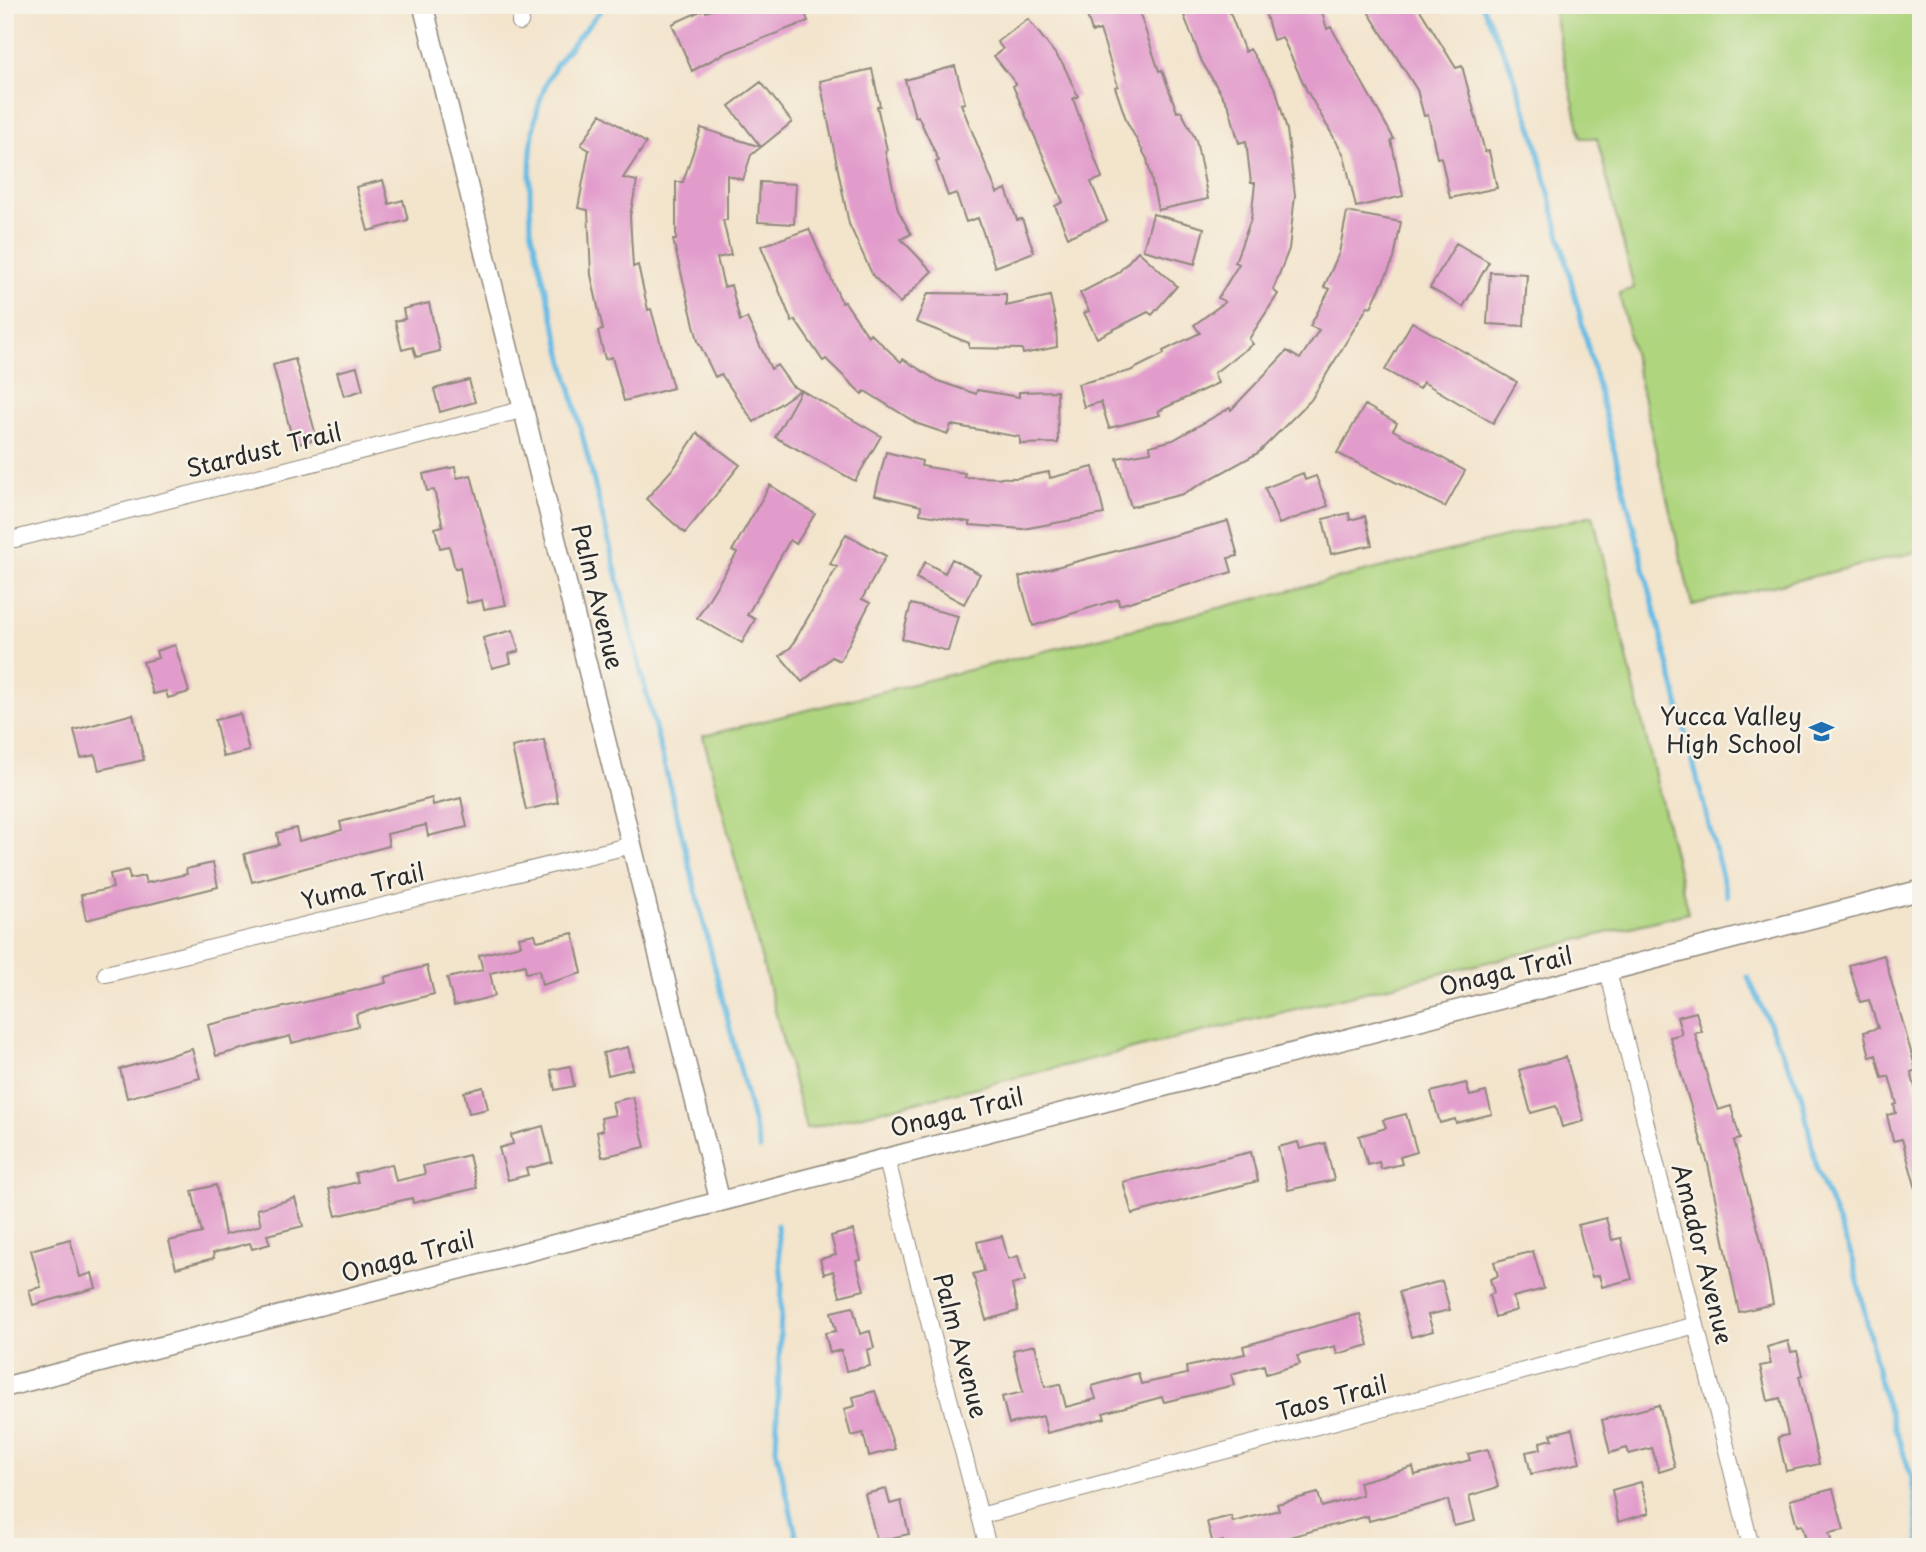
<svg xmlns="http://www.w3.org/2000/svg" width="1926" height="1552" viewBox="0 0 1926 1552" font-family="'Playpen Sans',sans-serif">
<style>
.green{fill:#afd57f;stroke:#6d8055;stroke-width:2}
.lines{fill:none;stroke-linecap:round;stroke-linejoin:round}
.stream{stroke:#66bbe3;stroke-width:5}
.building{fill:#e29ccc}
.minor-casing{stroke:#8f887c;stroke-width:18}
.tertiary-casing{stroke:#8f887c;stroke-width:22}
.minor{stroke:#fff;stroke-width:16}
.tertiary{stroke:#fff;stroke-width:19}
.labels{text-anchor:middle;stroke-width:5;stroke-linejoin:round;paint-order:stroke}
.street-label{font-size:24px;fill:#2b2b2b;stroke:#f7f3e8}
.poi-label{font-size:24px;fill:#2b2b2b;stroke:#f7f3e8;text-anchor:end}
</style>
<rect width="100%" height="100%" fill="#f7f3e8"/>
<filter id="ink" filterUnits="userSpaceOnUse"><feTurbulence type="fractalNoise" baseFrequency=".0143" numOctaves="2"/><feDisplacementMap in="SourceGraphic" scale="14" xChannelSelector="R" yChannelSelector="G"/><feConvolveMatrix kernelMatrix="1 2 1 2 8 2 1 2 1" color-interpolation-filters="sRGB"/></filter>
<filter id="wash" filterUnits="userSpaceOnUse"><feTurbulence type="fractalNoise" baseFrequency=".00686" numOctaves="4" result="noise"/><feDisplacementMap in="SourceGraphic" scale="28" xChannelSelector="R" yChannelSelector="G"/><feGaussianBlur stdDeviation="1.57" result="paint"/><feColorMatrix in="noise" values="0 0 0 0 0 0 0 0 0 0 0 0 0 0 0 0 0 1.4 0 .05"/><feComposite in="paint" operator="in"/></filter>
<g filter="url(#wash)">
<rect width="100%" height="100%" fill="#f3e4cc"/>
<path class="green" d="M1552,5H1921V551L1692,605L1619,293L1634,288L1597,138H1581Z
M1593,515L1688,913L806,1129L703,736Z"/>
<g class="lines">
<path class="stream" d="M605,5C589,25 571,44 557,64C526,110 529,176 531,229L760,1149
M1482,5L1511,68L1534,134L1727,896
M1748,977L1801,1093L1817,1170L1853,1259L1881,1387L1912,1478L1920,1547
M777,1225L782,1284L776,1449L799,1547"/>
</g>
<g id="blocks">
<path class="building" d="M724,5H802L808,21L723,54L692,71L672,24L705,9L706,12Z
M1084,5H1137L1159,71L1162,70L1177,112L1181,111L1196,140L1208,199L1158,210L1147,159L1127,122L1115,87L1118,86L1100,30L1092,32Z
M1180,5H1227L1245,52L1250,49L1276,90L1287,130L1295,195L1289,249L1273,290L1278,294L1249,339L1253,344L1214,373L1218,383L1158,411L1160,415L1109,428L1101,402L1084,407L1078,384L1130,371L1164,354L1163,351L1200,333L1194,325L1225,302L1218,298L1239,264L1235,262L1251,219L1255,183H1251L1246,141L1239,143L1229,107L1202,62Z
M1263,5H1320L1327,29L1331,27L1394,139L1391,140L1403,196L1356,207L1344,155L1307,91L1282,37L1273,40Z
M1364,5H1417L1456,68L1462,66L1485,152L1489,151L1497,188L1450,198L1441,157L1437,158L1428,115L1424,116L1417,90Z
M1028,19L1063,64L1078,96L1073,99L1102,178L1091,182L1107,221L1068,237L1055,206L1063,202L1013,86L1016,84L994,56L1003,49L997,42Z
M955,66L965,103L961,104L997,193L1006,189L1017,220L1022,219L1034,252L995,267L978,218L966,222L956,193L948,196L936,162L939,161L918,116L915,117L905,80Z
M872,69L880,106H877L887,150L885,151L898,210L911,234L901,239L932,271L900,303L873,276L849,224L820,81Z
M761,82L792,122L761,147L729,106Z
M601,114L646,143L623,178L637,181L630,216L633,267L638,265L648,310L651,309L673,388L624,401L612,357L605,359L598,331L603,330L591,275L588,210L578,208L589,150L581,145Z
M701,128L761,147L751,155L743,180L727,175V220H723L731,255L717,258L724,287L731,285L740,321L747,318L771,369L777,365L792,386L800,390L754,422L721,374L715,377L698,341L673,240H676V182H683Z
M383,180L389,204L403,200L408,220L368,231L356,187Z
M760,182L796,184L794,224L758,222Z
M1347,212L1401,222L1394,259L1371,307L1368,306L1311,400L1258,453L1183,494L1131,507L1117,458L1151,452L1150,446L1173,440L1230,408L1231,410L1287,351L1300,359L1319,330L1310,326L1330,289L1324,287L1339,253Z
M1153,214L1204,228L1195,264L1143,250Z
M809,229L842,303L845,302L868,336L870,333L901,362L903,359L938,381L976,394L977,390L1019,397V392L1057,391L1058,443L1020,444V437L951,425L948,434L918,424L865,391L862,394L826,359L823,361L795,320L792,322L761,246Z
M1456,243L1489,262L1463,307L1430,288Z
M1138,251L1177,286L1152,315L1148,312L1097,338L1084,313L1089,311L1080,293L1117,274Z
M1490,272L1527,274L1524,326L1487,324Z
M928,293L1006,294V306L1050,296L1056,323L1057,347L1023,354L1022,349L969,348V343L916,322Z
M429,303L440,351L416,357L413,347L402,350L395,321L405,319L403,309Z
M1412,322L1517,382L1493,423L1423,382L1419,389L1385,370Z
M295,359L317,439L294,445L273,365Z
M357,367L363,390L344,396L337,372Z
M469,380L475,402L440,412L434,389Z
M801,390L881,436L855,481L775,437Z
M1365,405L1397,423L1393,430L1465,471L1445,507L1337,453Z
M697,433L740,465L685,533L646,499L676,465Z
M886,452L922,461L921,466L965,473L964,477L1017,478L1049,472L1050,478L1093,467L1104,514L1023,529L970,525V522L920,514L921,506L875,495Z
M455,467L457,478L471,475L506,605L484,609L482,600L467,603L460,567L455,569L449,546L440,548L435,528L443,526L434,490L427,491L423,474Z
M1303,473L1305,480L1316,476L1328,506L1279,524L1265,488Z
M770,485L815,514L796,544L790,540L768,579L747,615L755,619L742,643L697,618L737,553L732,551Z
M1349,513L1350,520L1365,516L1372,545L1331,554L1323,519Z
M1228,521L1238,556L1228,558L1232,572L1119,605L1118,599L1033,626L1019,577Z
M846,534L886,556L862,599L870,603L840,661L832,657L802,682L780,656L791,647L837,567L830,564Z
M952,559L980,574L964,604L916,578L925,562L945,573Z
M911,604L958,616L948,651L902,639Z
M513,630L519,651L509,654L511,663L492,668L483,638Z
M175,645L189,692L168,698L166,691L153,694L143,662L158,658L156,651Z
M133,714L144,760L99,770L95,755L81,758L74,730Z
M240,714L249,751L223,757L215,720Z
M544,740L558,802L526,810L512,747Z
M432,798L433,805L461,798L467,827L428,836L426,825L387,834L389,846L252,882L244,854L279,845L277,833L296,828L299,841L342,830L340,822Z
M213,863L218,887L86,920L81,895L113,888L110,874L128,870L130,879L144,876L146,883L187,874L186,869Z
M573,933L582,973L542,985L539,970L526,973L525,965L490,973L495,996L454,1006L447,978L483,970L479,955L521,945L519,937L535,934L537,941Z
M1884,955L1916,1070L1911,1072L1918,1098L1921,1097V1189H1916L1902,1139L1893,1141L1887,1115L1896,1113L1894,1105L1897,1104L1889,1076L1882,1078L1876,1055L1870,1057L1864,1032L1878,1028L1869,1000L1860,1002L1849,965Z
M427,966L434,994L356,1014L358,1026L292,1043L290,1036L216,1056L208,1025L361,989L386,983L385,977Z
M1696,1012L1702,1032L1695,1033L1712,1094L1718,1110L1731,1106L1740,1139L1734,1141L1762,1244L1773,1304L1739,1312L1708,1164L1670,1037L1682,1034L1677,1017Z
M628,1047L633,1069L608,1075L603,1053Z
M192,1049L200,1078L127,1098L120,1069Z
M1566,1057L1584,1121L1562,1127L1556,1106L1531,1113L1519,1070Z
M570,1066L574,1086L555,1090L551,1070Z
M1466,1083L1470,1096L1486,1092L1492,1114L1456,1123L1455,1119L1440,1123L1431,1092Z
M483,1087L488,1109L469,1113L464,1092Z
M633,1097L645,1147L602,1157L597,1132L603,1130L601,1118L615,1115L612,1102Z
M1406,1114L1417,1152L1400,1157L1402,1164L1381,1169L1379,1162L1368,1165L1359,1136L1386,1128L1383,1120Z
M543,1126L552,1162L526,1169L528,1175L508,1180L499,1148L513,1144L511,1135Z
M1298,1142L1300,1149L1325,1143L1334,1180L1288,1190L1278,1147Z
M1251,1152L1258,1181L1132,1214L1123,1182Z
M469,1155L477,1188L413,1203L412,1198L336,1216L329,1189L358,1182L355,1173L392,1164L396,1181L425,1174L423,1166Z
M216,1185L225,1235L261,1225L257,1209L295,1198L303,1226L267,1235L270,1244L252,1249L250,1243L213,1253L214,1258L176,1268L169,1241L202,1233L192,1191Z
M1606,1218L1612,1240L1621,1238L1632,1279L1602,1287L1599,1275L1592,1277L1578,1225Z
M853,1230L861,1260L856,1261L864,1290L840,1296L833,1271L824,1274L820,1259L836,1255L831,1236Z
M1002,1236L1008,1259L1018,1256L1025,1281L1012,1285L1018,1311L986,1320L973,1274L984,1271L977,1242Z
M70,1239L80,1277L92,1273L96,1288L33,1305L29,1290L41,1287L31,1250Z
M1533,1251L1544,1289L1513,1297L1517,1310L1495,1317L1489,1295L1494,1293L1490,1279L1498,1276L1494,1262Z
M1442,1281L1450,1310L1428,1315L1433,1331L1411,1337L1399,1292Z
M853,1307L860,1334L870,1331L874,1348L867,1350L870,1366L846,1371L841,1350L830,1353L825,1333L836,1331L831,1312Z
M1360,1314L1369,1345L1337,1354L1335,1346L1297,1356L1300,1364L1266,1374L1264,1365L1231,1374L1234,1385L1164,1402L1162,1397L1103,1413L1105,1418L1047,1433L1043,1416L1009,1424L1002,1397L1023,1392L1013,1350L1035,1345L1045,1387L1060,1384L1066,1407L1096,1399L1092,1386L1138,1373L1141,1384L1187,1374L1186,1367L1245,1354L1243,1346Z
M1788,1341L1791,1352L1797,1351L1803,1375L1799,1376L1819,1464L1786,1471L1778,1437L1788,1435L1780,1398L1768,1401L1760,1366L1771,1364L1767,1347Z
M875,1391L895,1449L869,1456L863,1433L851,1436L844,1409L855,1406L853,1397Z
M1659,1405L1675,1467L1659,1472L1652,1448L1629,1454L1627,1448L1610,1453L1602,1420Z
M1572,1429L1580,1463L1531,1474L1526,1452L1541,1449L1540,1442L1553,1439L1551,1434Z
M1488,1449L1498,1487L1469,1496L1475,1521L1454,1526L1448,1500L1369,1521L1368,1516L1263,1544L1264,1547H1225L1223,1541L1213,1544L1207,1522L1231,1516L1233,1522L1279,1510L1277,1504L1318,1493L1322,1507L1362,1495L1359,1482L1413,1467L1415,1475L1470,1460L1468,1454Z
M1641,1482L1649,1513L1618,1522L1612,1490Z
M886,1489L890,1504L901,1501L909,1534L877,1541L865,1494Z
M1833,1489L1844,1530L1829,1533L1833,1547H1808L1802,1525L1797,1526L1790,1500Z"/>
</g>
</g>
<g filter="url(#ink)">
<use href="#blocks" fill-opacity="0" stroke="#8f887c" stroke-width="2"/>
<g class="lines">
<defs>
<path id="minor" d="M520,22L524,5
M15,539L525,409
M1608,971L1751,1547
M106,974L632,845
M886,1157L988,1547
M980,1516L1696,1325"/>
<path id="tertiary" d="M423,5L720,1201
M5,1387L1921,890"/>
</defs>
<use href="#minor" class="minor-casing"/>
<use href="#tertiary" class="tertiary-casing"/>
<use href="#minor" class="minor"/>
<use href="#tertiary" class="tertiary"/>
</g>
</g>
<defs>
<symbol id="school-bare" viewBox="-9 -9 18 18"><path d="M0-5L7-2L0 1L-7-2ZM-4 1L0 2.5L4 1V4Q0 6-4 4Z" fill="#1f6fb2" stroke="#f7f3e8" stroke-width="2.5" paint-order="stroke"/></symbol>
</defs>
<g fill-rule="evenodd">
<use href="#school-bare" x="1804" y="714" width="35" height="35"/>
</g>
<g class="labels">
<g class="street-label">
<text transform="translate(264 451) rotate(-14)" y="8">Stardust Trail</text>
<text transform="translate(597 597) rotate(76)" y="8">Palm Avenue</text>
<text transform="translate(363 887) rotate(-14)" y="8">Yuma Trail</text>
<text transform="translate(1506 972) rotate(-14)" y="8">Onaga Trail</text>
<text transform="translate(957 1113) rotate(-14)" y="8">Onaga Trail</text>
<text transform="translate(1702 1254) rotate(76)" y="8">Amador Avenue</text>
<text transform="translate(408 1257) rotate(-15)" y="8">Onaga Trail</text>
<text transform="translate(960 1346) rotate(75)" y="8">Palm Avenue</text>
<text transform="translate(1332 1399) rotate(-15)" y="8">Taos Trail</text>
</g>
<g class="poi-label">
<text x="1802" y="725">Yucca Valley<tspan x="1802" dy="28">High School</tspan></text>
</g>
</g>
<rect width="1926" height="1552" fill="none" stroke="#f7f3e8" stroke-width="28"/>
</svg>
